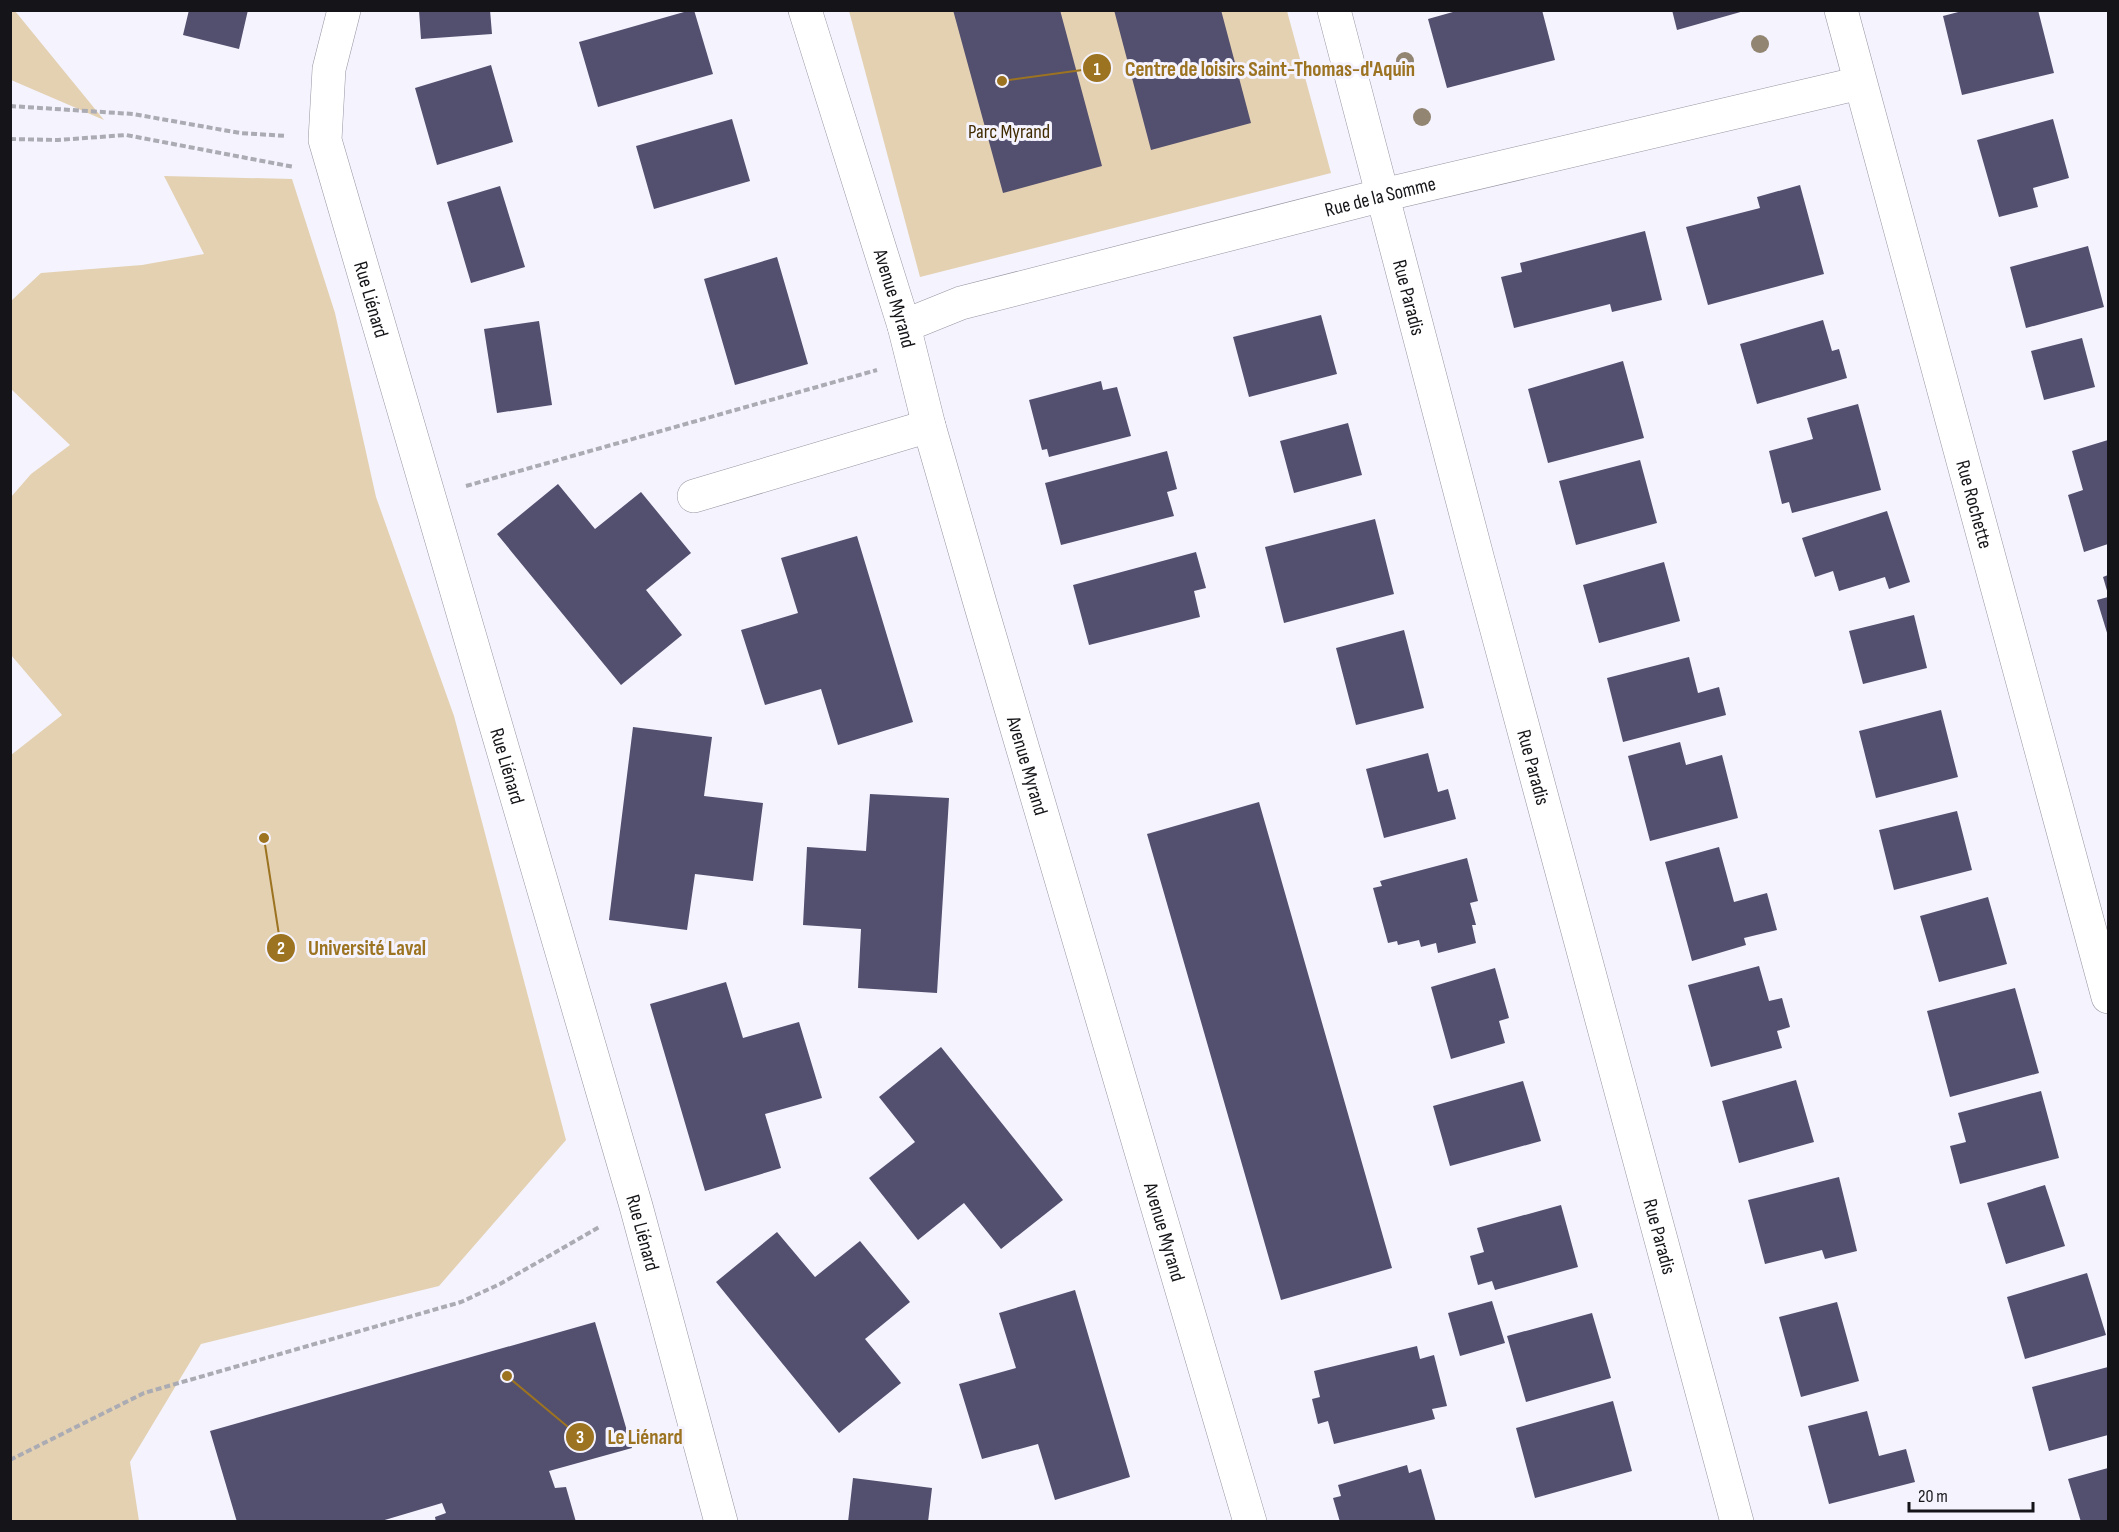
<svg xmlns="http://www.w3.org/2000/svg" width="2119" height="1532" viewBox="0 0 2119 1532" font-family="'Sofia Sans Condensed',sans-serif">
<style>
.green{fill:#e4d1b2}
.building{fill:#534f6f}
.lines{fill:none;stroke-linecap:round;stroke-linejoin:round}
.minor-casing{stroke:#9695a2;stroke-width:34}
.path{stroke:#ababb3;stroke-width:4;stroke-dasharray:6 3;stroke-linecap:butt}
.minor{stroke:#fff;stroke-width:33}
.tree{fill:#928572}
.labels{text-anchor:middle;stroke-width:6;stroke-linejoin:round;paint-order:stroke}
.park-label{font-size:20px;fill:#412b00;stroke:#f4f3fe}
.street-label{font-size:20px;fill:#151519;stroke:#f4f3fe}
.leader{fill:none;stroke:#9c7321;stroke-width:2}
.callout-dot{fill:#9c7321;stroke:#f4f3fe;stroke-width:2}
.mark-label{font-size:18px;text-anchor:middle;font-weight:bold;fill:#fff}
.callout-label{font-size:21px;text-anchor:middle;font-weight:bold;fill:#9c7321;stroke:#f4f3fe;stroke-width:6;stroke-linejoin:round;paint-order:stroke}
</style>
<rect width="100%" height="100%" fill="#f4f3fe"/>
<path class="green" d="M11,10L15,11L104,120L11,80Z
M849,11H1287L1331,173L920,277Z
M164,176L292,179L335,313L376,497L454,716L566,1140L439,1286L201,1344L130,1462L139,1521H11V755L62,715L11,655V497L31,474L70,445L11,389V301L41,273L142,265L204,254Z"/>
<path class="building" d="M189,10H248L239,49L183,35Z
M419,10H490L492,34L421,39Z
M691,10H694L713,74L598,107L579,42Z
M953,10H1060L1102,166L1003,193Z
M1114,10H1221L1251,123L1151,150Z
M1460,10H1542L1555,60L1447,88L1428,19Z
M1672,10H1744V11L1677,30Z
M1966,10H2038L2054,73L1962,95L1943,16Z
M491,65L513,142L437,165L415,88Z
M732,119L750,181L654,209L636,146Z
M2053,119L2069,178L2033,188L2038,207L1999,217L1977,140Z
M1800,185L1824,274L1708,305L1686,227L1760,208L1757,197Z
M500,186L525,267L471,283L447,202Z
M1645,231L1662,300L1612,312L1610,304L1514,328L1501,277L1522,272L1520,263Z
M2088,246L2104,307L2026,328L2010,267Z
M777,257L808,364L735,385L704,279Z
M1321,315L1337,374L1249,397L1233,337Z
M1823,320L1832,351L1839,349L1847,378L1757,404L1740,344Z
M539,321L552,405L497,413L484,329Z
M2082,338L2095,387L2044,400L2031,351Z
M1623,361L1644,438L1548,463L1528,389Z
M1101,381L1103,390L1117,387L1131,436L1049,457L1047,449L1042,450L1029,400Z
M1858,404L1881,490L1792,513L1789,502L1782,504L1769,451L1813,439L1807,418Z
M1348,423L1362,475L1294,493L1280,441Z
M2108,440V544L2084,552L2068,495L2083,490L2072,451Z
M1167,451L1177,489L1167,492L1174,516L1061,545L1045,483Z
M1640,460L1657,523L1576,545L1559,481Z
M558,484L595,529L641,492L691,553L646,590L682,635L621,685L497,534Z
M1887,511L1910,582L1889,589L1885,577L1839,591L1833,571L1815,577L1802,538Z
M1375,519L1394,594L1284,623L1265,547Z
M857,536L913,722L838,745L821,689L765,705L741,630L798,613L781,558Z
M1196,552L1206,588L1194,591L1200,617L1089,645L1073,585Z
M1664,562L1680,621L1599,643L1583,585Z
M2108,575V594L2103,577Z
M2108,597V636L2097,600Z
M1914,615L1927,668L1863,684L1849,631Z
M1404,630L1424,708L1356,725L1336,648Z
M1689,657L1698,693L1719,687L1726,715L1623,742L1607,678Z
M1941,710L1958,777L1876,798L1859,731Z
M633,727L712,737L704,796L763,803L753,881L695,874L687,930L609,920Z
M1680,742L1686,765L1722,755L1738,818L1650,841L1628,756Z
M1428,753L1438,792L1448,789L1456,819L1384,838L1366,769Z
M870,794L949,798L937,993L858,988L861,929L803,925L807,847L866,851Z
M1259,802L1392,1268L1281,1300L1147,834Z
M1957,811L1972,870L1894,890L1879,830Z
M1719,847L1734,902L1767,893L1777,930L1744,938L1746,945L1692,961L1665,862Z
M1467,858L1478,901L1470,903L1476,925H1472L1476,943L1438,953L1436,943L1421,947L1419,940L1398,945L1397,941L1388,943L1373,888L1382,886L1380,881Z
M1988,897L2007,964L1939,982L1920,916Z
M1759,966L1769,1001L1782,998L1790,1027L1777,1031L1782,1048L1711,1067L1688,985Z
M1495,968L1509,1018L1499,1021L1505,1043L1451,1059L1431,987Z
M726,982L743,1038L799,1022L822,1098L765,1114L781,1168L705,1191L650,1004Z
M2015,988L2039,1073L1950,1097L1927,1011Z
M941,1047L1063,1200L1001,1249L964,1203L918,1240L869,1178L915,1142L879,1097Z
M1796,1080L1814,1142L1739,1163L1722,1101Z
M1523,1081L1541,1141L1450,1166L1433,1106Z
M2041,1091L2059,1158L1960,1184L1950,1146L1966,1142L1958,1113Z
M1839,1177L1857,1251L1825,1259L1822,1250L1765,1264L1748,1200Z
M2045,1185L2065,1246L2006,1264L1987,1203Z
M1561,1205L1578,1267L1495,1290L1492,1281L1478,1285L1470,1256L1484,1252L1477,1228Z
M777,1232L815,1277L860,1241L910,1302L865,1339L901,1383L839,1433L716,1282Z
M2087,1273L2106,1335L2025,1359L2007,1297Z
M1075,1290L1130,1477L1055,1500L1038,1444L982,1459L959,1384L1016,1368L999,1313Z
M1492,1301L1505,1343L1460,1356L1448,1313Z
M1837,1302L1859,1381L1801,1397L1779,1317Z
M1592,1313L1611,1378L1526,1402L1507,1336Z
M595,1322L632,1448L549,1471L555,1488L566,1487L576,1522H436L435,1517L446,1513L442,1503L378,1522H237L210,1431Z
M1417,1346L1420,1359L1434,1355L1447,1406L1432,1409L1435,1419L1334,1444L1328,1421L1318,1424L1312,1399L1320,1397L1314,1371Z
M2108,1367V1435L2049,1451L2032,1387Z
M1613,1401L1632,1471L1535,1498L1516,1428Z
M1867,1411L1879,1456L1906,1449L1915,1482L1829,1504L1808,1426Z
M1407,1465L1409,1473L1421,1469L1436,1522H1340L1333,1498L1341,1496L1338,1485Z
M2108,1468V1522H2081L2068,1479Z
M853,1478L932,1488L928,1522H848Z"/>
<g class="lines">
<defs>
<g id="minor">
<path id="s1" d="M344,10L329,69L325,140L636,1206L721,1522"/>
<path id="s2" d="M805,10L904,326L929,426L980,603L1250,1522"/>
<path id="s3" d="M1334,10L1478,560L1737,1522"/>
<path id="s4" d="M1841,10L2108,997"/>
<path id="s5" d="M904,326L961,303L1383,195L1860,83"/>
<path d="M694,496L929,426"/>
</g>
</defs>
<use href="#minor" class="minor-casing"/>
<path class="path" d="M10,106L133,114L240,133L287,136
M10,139L58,140L126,135L294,167
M466,486L877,370
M10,1460L144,1393L461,1302L500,1284L601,1226"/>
<use href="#minor" class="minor"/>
</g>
<g class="tree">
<circle cx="1760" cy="44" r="9"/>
<circle cx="1405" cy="61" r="9"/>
<circle cx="1422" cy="117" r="9"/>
</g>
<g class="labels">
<g class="park-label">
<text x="1009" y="138">Parc Myrand</text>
</g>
<g class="street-label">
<text dy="7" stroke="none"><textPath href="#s5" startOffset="494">Rue de la Somme</textPath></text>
<text dy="7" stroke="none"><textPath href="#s3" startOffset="297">Rue Paradis</textPath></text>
<text dy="7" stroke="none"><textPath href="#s2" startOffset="302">Avenue Myrand</textPath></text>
<text dy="7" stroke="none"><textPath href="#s1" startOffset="298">Rue Liénard</textPath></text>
<text dy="7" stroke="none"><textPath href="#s4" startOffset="512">Rue Rochette</textPath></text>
<text dy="7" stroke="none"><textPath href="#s2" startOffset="788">Avenue Myrand</textPath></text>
<text dy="7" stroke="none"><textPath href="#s3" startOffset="783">Rue Paradis</textPath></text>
<text dy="7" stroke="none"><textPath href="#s1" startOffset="784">Rue Liénard</textPath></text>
<text dy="7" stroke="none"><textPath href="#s2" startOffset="1274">Avenue Myrand</textPath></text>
<text dy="7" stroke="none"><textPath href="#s1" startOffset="1270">Rue Liénard</textPath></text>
<text dy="7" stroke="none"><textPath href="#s3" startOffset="1269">Rue Paradis</textPath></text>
</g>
</g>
<path class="leader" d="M1002 81L1097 68M264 838L281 948M507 1376L580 1437"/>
<g class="callout-dot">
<circle cx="1002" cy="81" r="6"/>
<circle cx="264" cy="838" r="6"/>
<circle cx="507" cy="1376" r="6"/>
<circle cx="1097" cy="68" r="15"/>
<circle cx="281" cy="948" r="15"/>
<circle cx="580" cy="1437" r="15"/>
</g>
<g class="mark-label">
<text x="1097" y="75">1</text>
<text x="281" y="954">2</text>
<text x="580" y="1443">3</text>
</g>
<g class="callout-label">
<text x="1270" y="76">Centre de loisirs Saint-Thomas-d'Aquin</text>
<text x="367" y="955">Université Laval</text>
<text x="645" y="1444">Le Liénard</text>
</g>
<rect width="2119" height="1532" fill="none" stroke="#151519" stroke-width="24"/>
<path d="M1909 1502v9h124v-9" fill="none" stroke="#151519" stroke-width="3"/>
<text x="1918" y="1502" font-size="18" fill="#151519" stroke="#f4f3fe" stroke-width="4.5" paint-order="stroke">20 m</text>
</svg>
